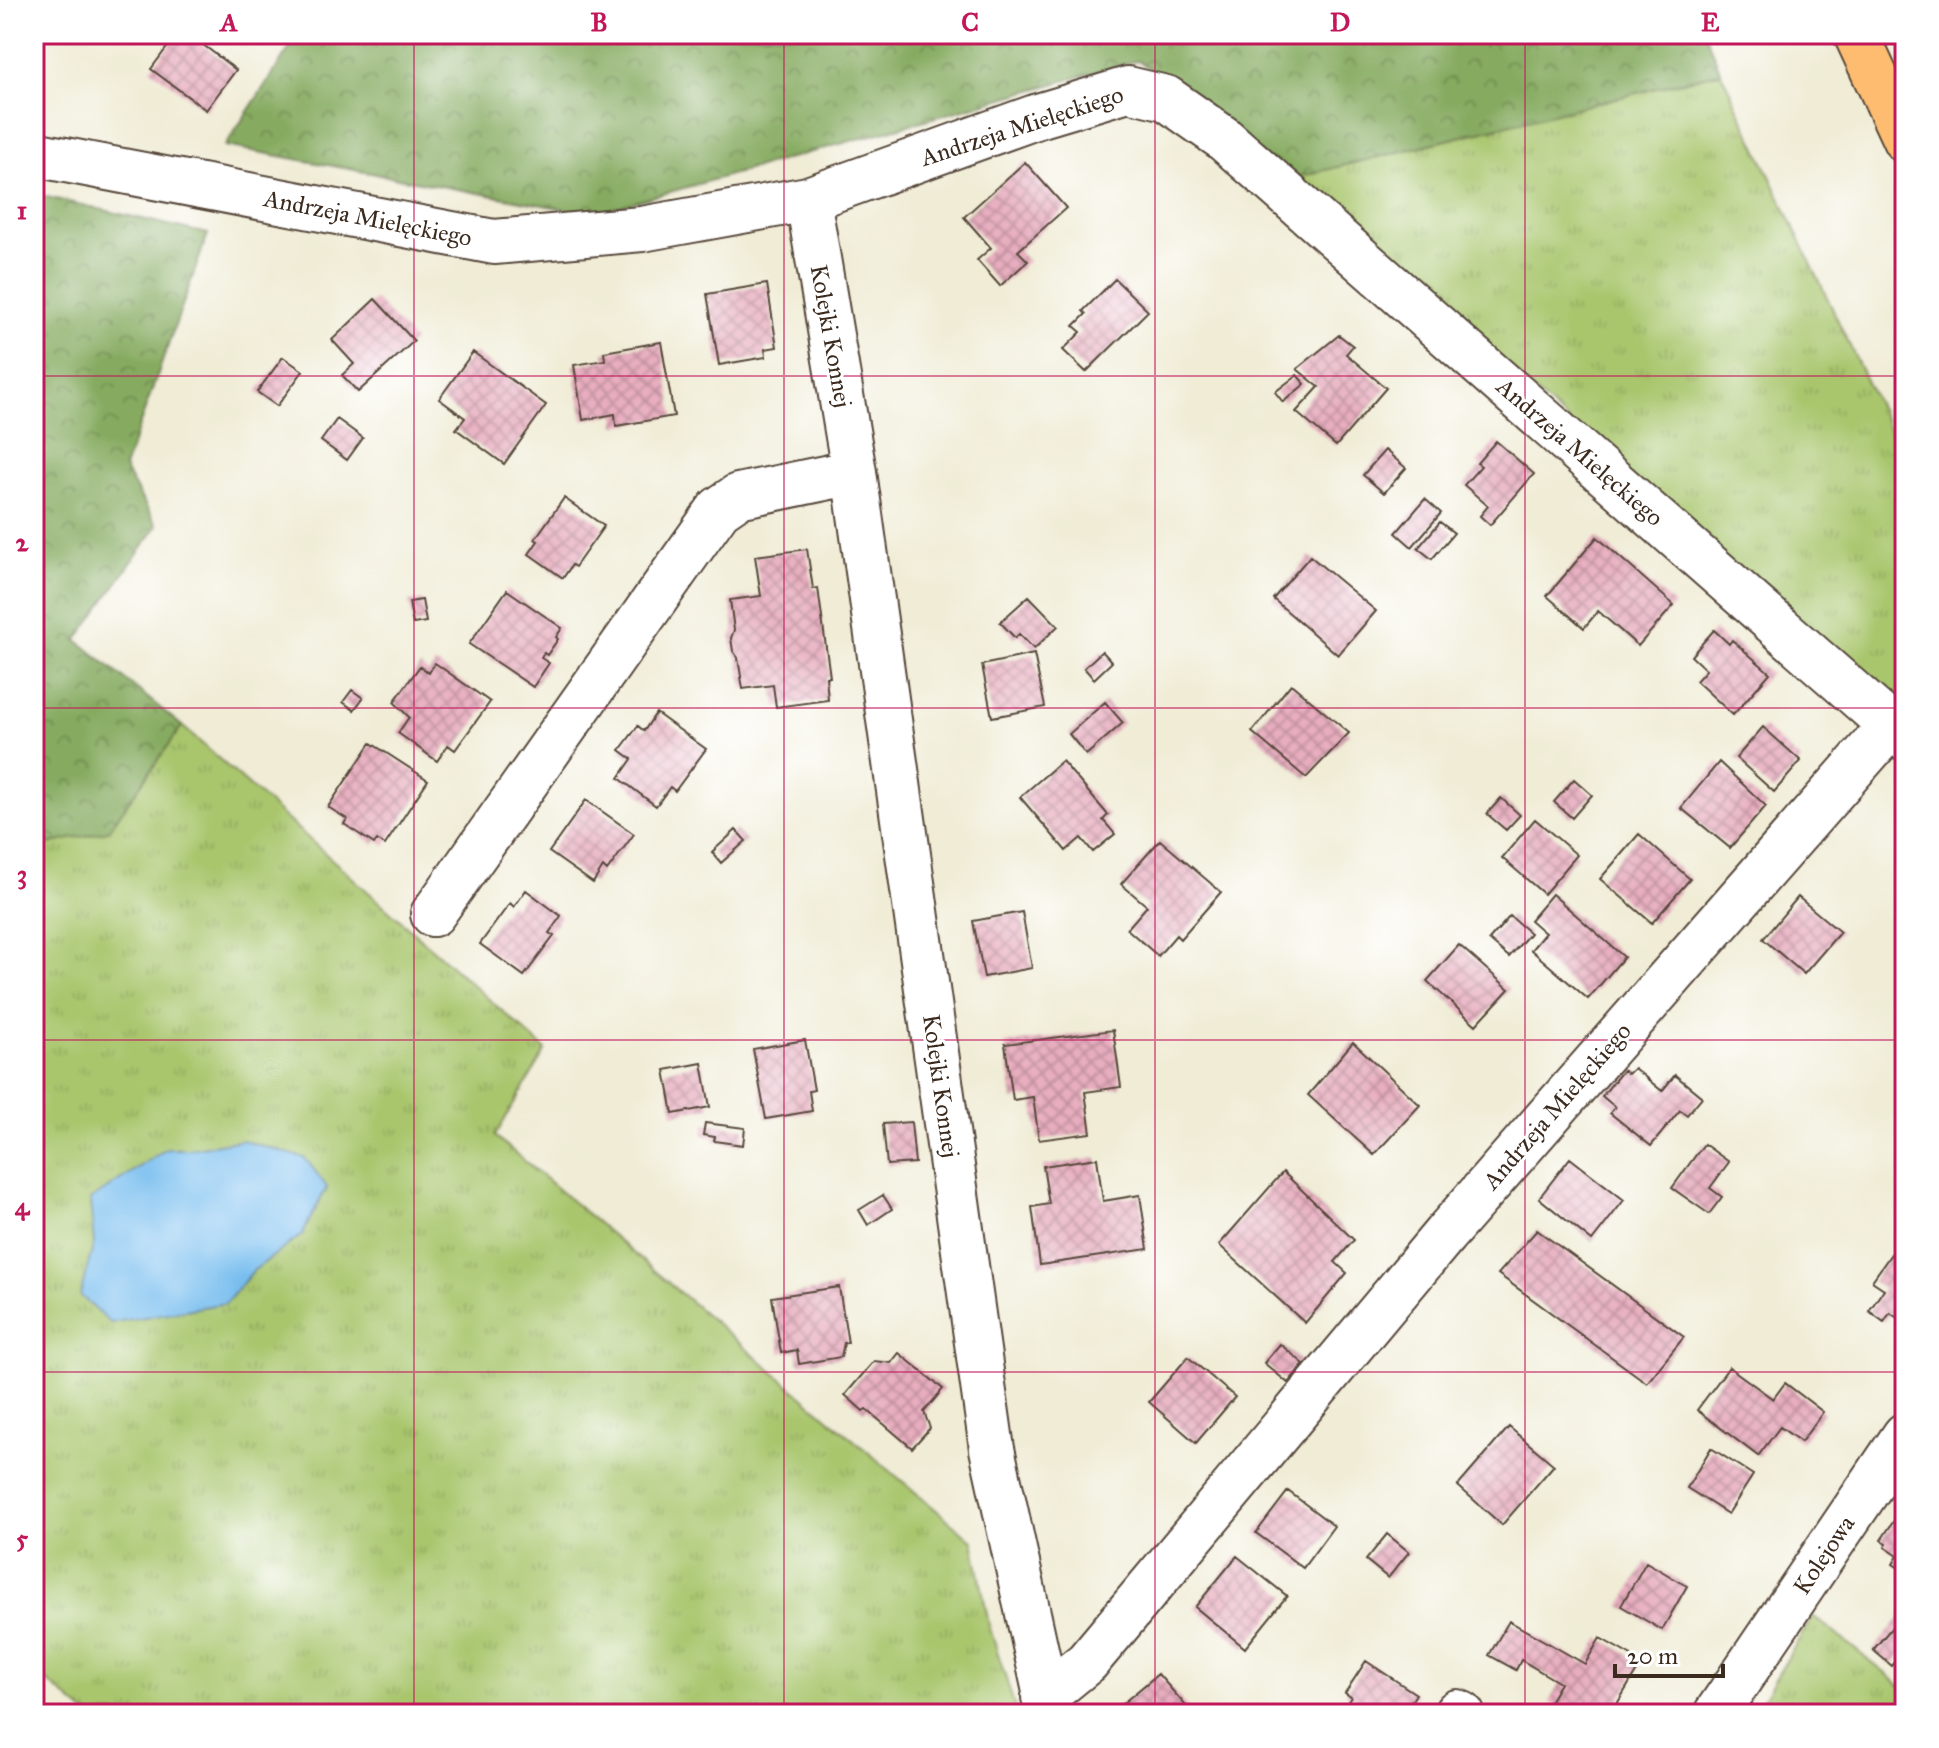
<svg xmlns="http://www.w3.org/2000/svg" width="1939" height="1748" viewBox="0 0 1939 1748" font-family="'IM FELL Great Primer',serif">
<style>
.grass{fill:url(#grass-tufts);stroke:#727846;stroke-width:2}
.forest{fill:url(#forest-crowns);stroke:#606a3f;stroke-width:2}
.water{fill:#78beef;stroke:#5a7486;stroke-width:2}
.building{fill:url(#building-cross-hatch)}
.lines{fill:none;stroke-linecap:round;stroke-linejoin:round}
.minor-casing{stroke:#56473a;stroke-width:48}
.highway-casing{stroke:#56473a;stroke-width:48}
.minor{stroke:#fff;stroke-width:44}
.highway{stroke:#fdbc70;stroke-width:44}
.grid{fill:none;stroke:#c2185b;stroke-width:2;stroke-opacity:0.55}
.labels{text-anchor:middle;stroke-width:6;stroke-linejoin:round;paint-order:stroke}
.street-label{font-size:24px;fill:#3b2a1e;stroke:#fff}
.neatline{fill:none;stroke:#c2185b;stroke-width:3}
.grid-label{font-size:26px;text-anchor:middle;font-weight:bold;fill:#c2185b}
</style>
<defs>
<pattern id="grass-tufts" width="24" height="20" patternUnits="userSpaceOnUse" patternTransform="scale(2)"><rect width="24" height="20" fill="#a9c66d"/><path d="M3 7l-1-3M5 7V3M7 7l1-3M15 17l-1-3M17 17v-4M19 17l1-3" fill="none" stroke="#92aa5e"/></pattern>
<pattern id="forest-crowns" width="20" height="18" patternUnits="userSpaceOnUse" patternTransform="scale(2)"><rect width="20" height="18" fill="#86ab60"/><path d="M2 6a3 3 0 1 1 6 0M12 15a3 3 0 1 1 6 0" fill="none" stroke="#6f8b4f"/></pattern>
<pattern id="building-cross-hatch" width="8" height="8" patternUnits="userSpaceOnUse" patternTransform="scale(2)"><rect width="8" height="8" fill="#e8aec0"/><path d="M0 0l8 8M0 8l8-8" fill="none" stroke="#bd8e9b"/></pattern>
</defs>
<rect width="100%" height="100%" fill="#fff"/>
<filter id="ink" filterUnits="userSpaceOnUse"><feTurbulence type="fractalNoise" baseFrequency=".0125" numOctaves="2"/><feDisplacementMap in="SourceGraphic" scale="16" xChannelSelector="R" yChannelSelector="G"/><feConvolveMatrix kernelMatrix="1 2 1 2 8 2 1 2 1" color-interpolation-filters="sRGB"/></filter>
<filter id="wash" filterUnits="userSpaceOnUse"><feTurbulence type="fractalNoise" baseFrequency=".006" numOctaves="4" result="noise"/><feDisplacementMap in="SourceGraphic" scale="32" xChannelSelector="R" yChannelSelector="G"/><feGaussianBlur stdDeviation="1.8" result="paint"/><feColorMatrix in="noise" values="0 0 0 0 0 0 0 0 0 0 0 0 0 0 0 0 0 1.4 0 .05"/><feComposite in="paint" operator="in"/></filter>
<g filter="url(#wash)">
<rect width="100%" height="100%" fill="#f0ecd6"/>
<path class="grass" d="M1721,72L1905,463V719L1293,178Z
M182,726L546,1050L495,1136L973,1541L989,1625L1017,1714H86L34,1670V847L108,830Z
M1813,1616L1905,1689V1714H1754Z"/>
<path class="forest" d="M299,34H1705L1721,72L1293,178L1138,60L592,214L225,146Z
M34,194L208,234L124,468L157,526L77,640L182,726L108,831L34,847Z"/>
<path class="water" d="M242,1140L305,1158L327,1187L302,1235L253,1271L226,1303L110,1323L80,1295L94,1243L90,1200L166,1149H189Z"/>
<g id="blocks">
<path class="building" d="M177,34H189L236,70L206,110L151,69Z
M1025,162L1066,208L1018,251L1028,261L1000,286L977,260L991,248L964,217Z
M1115,279L1148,311L1086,372L1063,350L1081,332L1074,326L1086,314L1083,311Z
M767,284L777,347L765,349L766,357L719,365L707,294Z
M375,299L414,341L358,392L342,375L354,364L332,340Z
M1339,335L1353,346L1346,354L1386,388L1336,446L1296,412L1319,387L1297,369Z
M661,342L674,416L616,426L615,414L583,420L574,365L605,360L604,352Z
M473,352L546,405L504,464L456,429L465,418L439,399Z
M283,357L303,371L277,406L257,392Z
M1297,375L1305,384L1283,402L1275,392Z
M337,419L363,438L347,460L321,441Z
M1496,441L1534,474L1490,525L1480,516L1488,506L1464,485L1481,466L1477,463Z
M1385,450L1406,468L1384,493L1363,475Z
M564,498L604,526L575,567L572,565L563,578L529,554L538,541L535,539Z
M1425,499L1441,513L1412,547L1396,533Z
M1440,522L1454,533L1432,559L1418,548Z
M1597,537L1674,605L1638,646L1598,611L1584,628L1547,596Z
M807,549L813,589L818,588L830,677H826L828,700L776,707L773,685L743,689L738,658L733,651L731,638L734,630L730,600L761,596L755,556Z
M1310,556L1376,611L1338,655L1273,599Z
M507,590L562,628L556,637L558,639L547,655L544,653L541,658L549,663L533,687L469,644Z
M1029,596L1058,626L1034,649L1019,634L1015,638L1000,622Z
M422,600L426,622L413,624L409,602Z
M1714,630L1729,644L1732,640L1770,673L1733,715L1696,681L1706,670L1691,656Z
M1102,651L1112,662L1094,679L1084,668Z
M1034,654L1045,707L992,717L982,665Z
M435,663L490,702L455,750L448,745L437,761L398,733L409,717L394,702L420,666L429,673Z
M1291,684L1349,733L1306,778L1252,732Z
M352,690L363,698L354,710L343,702Z
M1105,702L1123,723L1086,755L1069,734Z
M656,713L706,749L675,791L670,787L656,806L619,778L632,759L620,750L638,726L644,731Z
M1763,727L1801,761L1774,792L1736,758Z
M371,743L428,780L385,845L377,840L374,844L344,824L347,819L328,807Z
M1062,761L1108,815L1103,820L1115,834L1093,852L1081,838L1066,851L1020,797Z
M1719,762L1766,806L1730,848L1681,808Z
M1574,779L1592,795L1572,818L1554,802Z
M1501,798L1520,815L1506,830L1487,814Z
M586,800L634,834L607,871L603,867L593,883L549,852Z
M1535,819L1577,855L1544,894L1502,858Z
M736,830L746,841L721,863L712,852Z
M1639,834L1690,879L1652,923L1600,879Z
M1160,840L1221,892L1180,939L1176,935L1158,956L1127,929L1147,906L1121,884Z
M526,890L561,916L549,933L554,936L524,976L480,944L510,903L514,907Z
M1552,894L1624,957L1588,999L1531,950L1545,933L1530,920Z
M1798,897L1840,932L1804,974L1763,939Z
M1022,912L1032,968L984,977L973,921Z
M1510,916L1530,933L1509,957L1489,940Z
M1459,945L1509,989L1476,1025L1427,981Z
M1113,1030L1121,1087L1085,1092L1091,1133L1039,1140L1033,1097L1013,1100L1005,1044Z
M805,1040L814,1090L809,1091L812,1111L766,1119L753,1049Z
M1353,1042L1420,1105L1374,1155L1308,1095Z
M702,1063L710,1107L673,1114L665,1070Z
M1634,1068L1662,1091L1675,1075L1702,1097L1687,1115L1680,1110L1651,1146L1610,1113L1615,1107L1602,1096L1623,1070L1628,1074Z
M911,1122L915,1163L887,1165L883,1124Z
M705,1123L745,1128L743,1145L714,1141L715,1137L703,1135Z
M1704,1144L1729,1162L1710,1188L1722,1197L1709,1214L1672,1188Z
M1097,1158L1103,1201L1140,1195L1148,1249L1040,1265L1032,1207L1049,1204L1043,1166Z
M1570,1158L1624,1200L1592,1241L1539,1198Z
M1283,1172L1354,1240L1335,1262L1347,1273L1305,1323L1219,1245Z
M883,1195L892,1209L868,1225L859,1210Z
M1537,1230L1684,1337L1647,1383L1498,1274Z
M1891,1254L1903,1263L1905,1260V1323L1890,1313L1884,1322L1869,1311L1884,1289L1872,1281Z
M839,1287L848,1343H844L841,1357L799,1364L797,1350L781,1353L772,1297Z
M1280,1344L1304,1364L1288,1383L1264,1363Z
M899,1353L943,1389L924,1412L930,1428L912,1448L866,1409L863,1411L845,1395L874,1361L891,1363Z
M1188,1357L1235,1397L1196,1443L1149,1402Z
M1729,1367L1773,1399L1785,1383L1823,1412L1801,1442L1780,1427L1758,1456L1697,1410Z
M1509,1427L1554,1465L1502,1525L1458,1486Z
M1711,1448L1753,1475L1728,1514L1687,1488Z
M1288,1491L1334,1526L1303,1568L1256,1533Z
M1905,1504V1572L1893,1564L1898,1556L1885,1547L1887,1544L1881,1540Z
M1387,1534L1409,1552L1388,1578L1366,1560Z
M1237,1556L1287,1596L1245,1648L1195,1607Z
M1646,1562L1687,1586L1662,1630L1621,1606Z
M1903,1614L1905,1616V1649L1892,1666L1873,1650Z
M1509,1621L1585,1664L1600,1638L1642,1662L1611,1714H1569L1549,1702L1560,1683L1521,1660L1516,1670L1489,1655Z
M1366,1661L1416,1694L1403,1714H1340L1351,1697L1345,1693Z
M1158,1674L1193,1714H1110Z"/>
</g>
</g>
<g filter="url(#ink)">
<use href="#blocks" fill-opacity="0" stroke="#56473a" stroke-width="2"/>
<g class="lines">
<defs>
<path id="minor" d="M34,154L494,242L642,229L808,199L1038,116L1128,89L1166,98L1223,138L1905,738
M808,199L854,472L992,1449L1050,1714
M433,914L719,509L738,496L854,472
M1044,1697L1087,1662L1445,1234L1880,738L1889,724
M1457,1712L1462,1714
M1716,1714L1905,1435"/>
<path id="highway" d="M1856,34L1905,140"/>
</defs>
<use href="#minor" class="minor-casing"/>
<use href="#highway" class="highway-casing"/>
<use href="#minor" class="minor"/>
<use href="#highway" class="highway"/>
</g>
</g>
<path class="grid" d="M414,34V1714M784,34V1714M1155,34V1714M1525,34V1714M34,376H1905M34,708H1905M34,1040H1905M34,1372H1905"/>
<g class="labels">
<g class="street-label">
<text transform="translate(1022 126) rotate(-18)" y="8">Andrzeja Mielęckiego</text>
<text transform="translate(368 218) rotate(11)" y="8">Andrzeja Mielęckiego</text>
<text transform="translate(831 336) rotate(80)" y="8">Kolejki Konnej</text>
<text transform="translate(1580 452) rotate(41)" y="8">Andrzeja Mielęckiego</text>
<text transform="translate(941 1086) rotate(82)" y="8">Kolejki Konnej</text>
<text transform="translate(1557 1106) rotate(-49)" y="8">Andrzeja Mielęckiego</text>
<text transform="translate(1824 1555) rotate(-56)" y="8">Kolejowa</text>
</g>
</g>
<rect width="1939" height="1748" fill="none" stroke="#fff" stroke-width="88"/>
<path d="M1615 1664v12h108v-12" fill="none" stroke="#3b2a1e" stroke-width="4"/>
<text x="1627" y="1664" font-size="24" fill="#3b2a1e" stroke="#ffffff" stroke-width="6" paint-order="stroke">20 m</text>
<rect x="44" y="44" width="1851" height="1660" class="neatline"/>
<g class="grid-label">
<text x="229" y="31">A</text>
<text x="599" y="31">B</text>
<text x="970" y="31">C</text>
<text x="1340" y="31">D</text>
<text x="1710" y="31">E</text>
<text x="22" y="219">1</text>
<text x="22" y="551">2</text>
<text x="22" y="883">3</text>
<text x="22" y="1215">4</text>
<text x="22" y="1547">5</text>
</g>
</svg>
